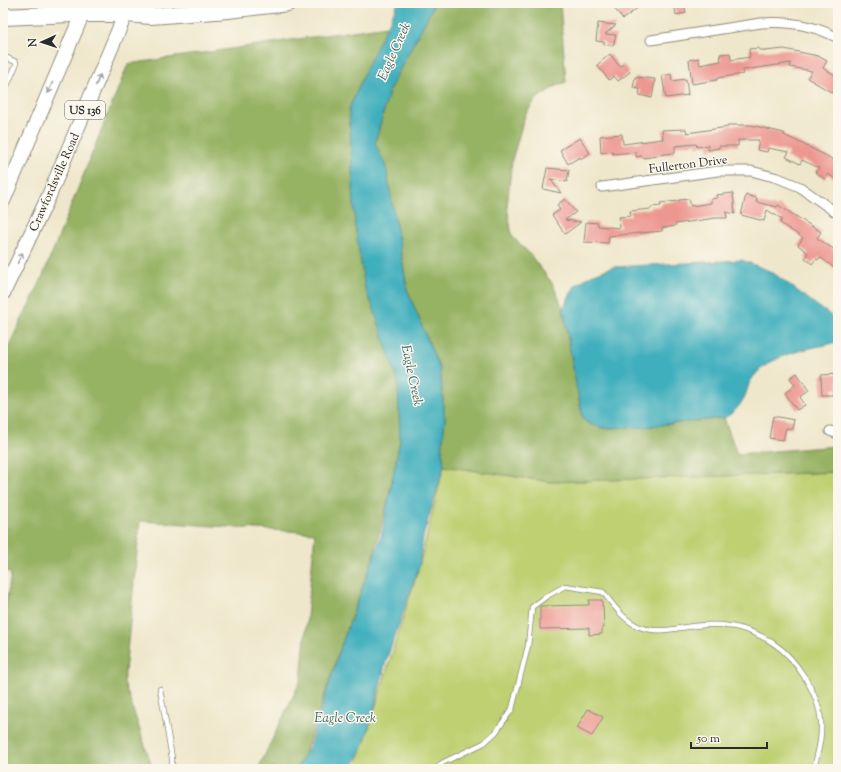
<svg xmlns="http://www.w3.org/2000/svg" width="841" height="772" viewBox="0 0 841 772" font-family="'Sorts Mill Goudy',serif">
<style>
.green{fill:#bed072;stroke:#747e4e}
.forest{fill:#96b264;stroke:#606e48}
.water{fill:#40afbd;stroke:#366d74}
.building{fill:#ed9791}
.lines{fill:none;stroke-linecap:round;stroke-linejoin:round}
.lane-casing{stroke:#8d897b;stroke-width:6}
.street-casing{stroke:#8d897b;stroke-width:11}
.primary-casing{stroke:#8d897b;stroke-width:16}
.highway-casing{stroke:#8d897b;stroke-width:18}
.lane{stroke:#fff;stroke-width:4.5}
.street{stroke:#fff;stroke-width:9}
.primary{stroke:#fff;stroke-width:14}
.highway{stroke:#fff;stroke-width:16}
.oneway{stroke:#a0a0a0}
.labels{text-anchor:middle;stroke-width:3;stroke-linejoin:round;paint-order:stroke}
.shield{fill:#fbf7ec;stroke:#696865;stroke-width:1}
.shield-label{font-size:11px;font-weight:bold;fill:#2b2b2b}
.street-label{font-size:12px;fill:#2b2b2b;stroke:#fbf7ec}
.water-label{font-size:13px;font-style:italic;fill:#336065;stroke:#fbf7ec}
</style>
<rect width="100%" height="100%" fill="#fbf7ec"/>
<filter id="ink" filterUnits="userSpaceOnUse"><feTurbulence type="fractalNoise" baseFrequency=".025" numOctaves="2"/><feDisplacementMap in="SourceGraphic" scale="8" xChannelSelector="R" yChannelSelector="G"/><feConvolveMatrix kernelMatrix="1 2 1 2 8 2 1 2 1" color-interpolation-filters="sRGB"/></filter>
<filter id="wash" filterUnits="userSpaceOnUse"><feTurbulence type="fractalNoise" baseFrequency=".012" numOctaves="4" result="noise"/><feDisplacementMap in="SourceGraphic" scale="16" xChannelSelector="R" yChannelSelector="G"/><feGaussianBlur stdDeviation="0.9" result="paint"/><feColorMatrix in="noise" values="0 0 0 0 0 0 0 0 0 0 0 0 0 0 0 0 0 1.4 0 .05"/><feComposite in="paint" operator="in"/></filter>
<g filter="url(#wash)">
<rect width="100%" height="100%" fill="#efe7cb"/>
<path class="green" d="M444,466L551,482L838,472V769H354L362,750L419,567Z"/>
<path class="forest" d="M435,3H560L566,82L554,87L536,99L525,115L512,160L507,206L512,236L528,252L552,283L563,308L576,385L583,418L592,425L603,428L642,427L724,418L737,454L838,446V472L551,482L444,466L442,448L445,419L440,370L407,289L397,229L375,143L390,88Z
M387,26L349,109L398,382L400,440L388,500L372,561L341,646L304,756L296,769H258L301,680L315,533L140,521L124,682L151,764V769H3V622L11,574L3,569V357L40,283L128,64Z"/>
<path class="water" d="M398,3H435L390,88L375,143L386,167L407,289L440,370L445,419L442,448L444,466L423,537L419,567L386,661L372,718L362,750L350,769H297L309,747L341,646L381,537L400,440L398,382L373,307L365,289L355,226L349,109L367,67Z
M742,260L772,272L838,321V342C810,349 767,353 750,382C748,386 747,391 745,396C740,406 734,413 724,418L642,427L603,428L587,423L583,418L576,385L563,308L575,286L591,275L613,267Z"/>
<g id="blocks">
<path class="building" d="M610,3H644L623,19Z
M674,3H684L686,13L676,15Z
M598,23L616,25L605,34L616,35L613,46L604,44V42L596,41Z
M759,48V50H765V51L784,49L799,52L818,56L827,61L823,68L838,77V96L807,78L812,71L790,67L791,63L743,70V74L717,78V80L692,84L689,60L699,58L700,65L721,61L720,54L730,53L731,60L750,57L749,49Z
M610,54L620,67L623,64L630,72L618,81L614,76L609,80L597,65Z
M671,74L672,81L686,79L688,95L666,98L662,76Z
M635,77L655,79L652,98L639,95L640,89L633,88Z
M728,125H751L784,133V135L829,157L838,164V181L828,174L825,179L815,172L819,168L802,160L800,164L786,157L789,152L768,148L767,152L757,150L759,140H738V146H719V148L708,150V145L697,147L696,144L675,146V153L657,155V156L643,158L642,156L636,157V152L613,154L612,151L601,153L600,136L622,134L623,144L663,139L662,130L686,129L687,133L728,127Z
M580,138L590,153L581,159L580,157L568,164L560,150Z
M547,168L569,170L567,182L550,179L561,193L543,189Z
M733,193L735,214L726,212L727,218H715L675,224V226L662,228V231L609,236L608,243L584,242L586,222L598,223V226L620,228L619,217L631,216L630,211L651,209V207L661,206L660,203L679,201V200L689,199L691,206L711,203V199L717,198L716,195Z
M746,195L757,198L756,202L777,207L778,205L821,232L817,238L838,252V271L820,257L818,260L816,259L812,264L805,258L808,253L798,245L803,238L780,223L782,219L767,210L764,221L741,215Z
M565,199L576,212L565,220L581,222L565,234L552,215L560,210L557,205Z
M797,373L809,391L800,397L805,405L797,410L785,393L795,385L790,378Z
M838,374V389H833V395H822L821,375Z
M773,416L794,420L792,429L786,428L783,440L769,438Z
M589,600H602V606H603L604,628H602V634L589,635V628L540,629V606L589,605Z
M588,709L603,717L592,736L577,728Z"/>
</g>
</g>
<g filter="url(#ink)">
<use href="#blocks" fill-opacity="0" stroke="#8d897b" stroke-width="1"/>
<g class="lines">
<defs>
<path id="lane" d="M3,56L16,62V65L3,95
M160,689L172,758V769
M436,769L442,763L484,743L496,732L512,709L528,646L532,607L547,596L565,586L603,592C613,605 624,621 640,627C658,634 676,628 694,626C704,625 718,624 728,626C742,627 761,635 773,643C796,658 819,694 821,721C822,740 818,751 814,769"/>
<path id="street" d="M651,40L761,23C788,21 814,25 838,38
M602,187L718,171H751L778,178L800,187L838,214
M830,431L838,434"/>
<path id="primary" d="M3,201L87,3
M3,293L48,198L130,3"/>
<path id="highway" d="M3,17L72,14H126L151,16L228,10L288,3"/>
</defs>
<use href="#lane" class="lane-casing"/>
<use href="#street" class="street-casing"/>
<use href="#primary" class="primary-casing"/>
<use href="#highway" class="highway-casing"/>
<use href="#lane" class="lane"/>
<use href="#street" class="street"/>
<use href="#primary" class="primary"/>
<use href="#highway" class="highway"/>
</g>
<defs><path id="oneway-shaft" d="M-6 0H5M1.5-3L5.5 0L1.5 3" fill="none" stroke-width="1.6" stroke-linecap="round" stroke-linejoin="round"/></defs>
<g class="oneway">
<use href="#oneway-shaft" transform="translate(98 80) rotate(-67)"/>
<use href="#oneway-shaft" transform="translate(50 88) rotate(113)"/>
<use href="#oneway-shaft" transform="translate(20 258) rotate(-65)"/>
</g>
</g>
<g class="labels">
<rect class="shield" x="65" y="101" width="40" height="18" rx="3"/>
<g class="shield-label">
<text x="85" y="114">US 136</text>
</g>
<g class="street-label">
<text transform="translate(688 164) rotate(-7)" y="4">Fullerton Drive</text>
<text transform="translate(54 182) rotate(-66)" y="4">Crawfordsville Road</text>
</g>
<g class="water-label">
<text transform="translate(393 51) rotate(-66)" y="5">Eagle Creek</text>
<text transform="translate(413 375) rotate(78)" y="5">Eagle Creek</text>
<text x="345" y="722">Eagle Creek</text>
</g>
</g>
<rect width="841" height="772" fill="none" stroke="#fbf7ec" stroke-width="16"/>
<g transform="translate(42 42) rotate(267)" stroke="#fbf7ec" stroke-width="3" paint-order="stroke">
<path d="M0-3L7 15L0 10L-7 15Z" fill="#2b2b2b"/>
<text y="-6" font-size="11" font-weight="bold" text-anchor="middle" fill="#2b2b2b">N</text>
</g>
<path d="M691 742v6h76v-6" fill="none" stroke="#2b2b2b" stroke-width="2"/>
<text x="697" y="742" font-size="12" fill="#2b2b2b" stroke="#fbf7ec" stroke-width="3" paint-order="stroke">50 m</text>
</svg>
